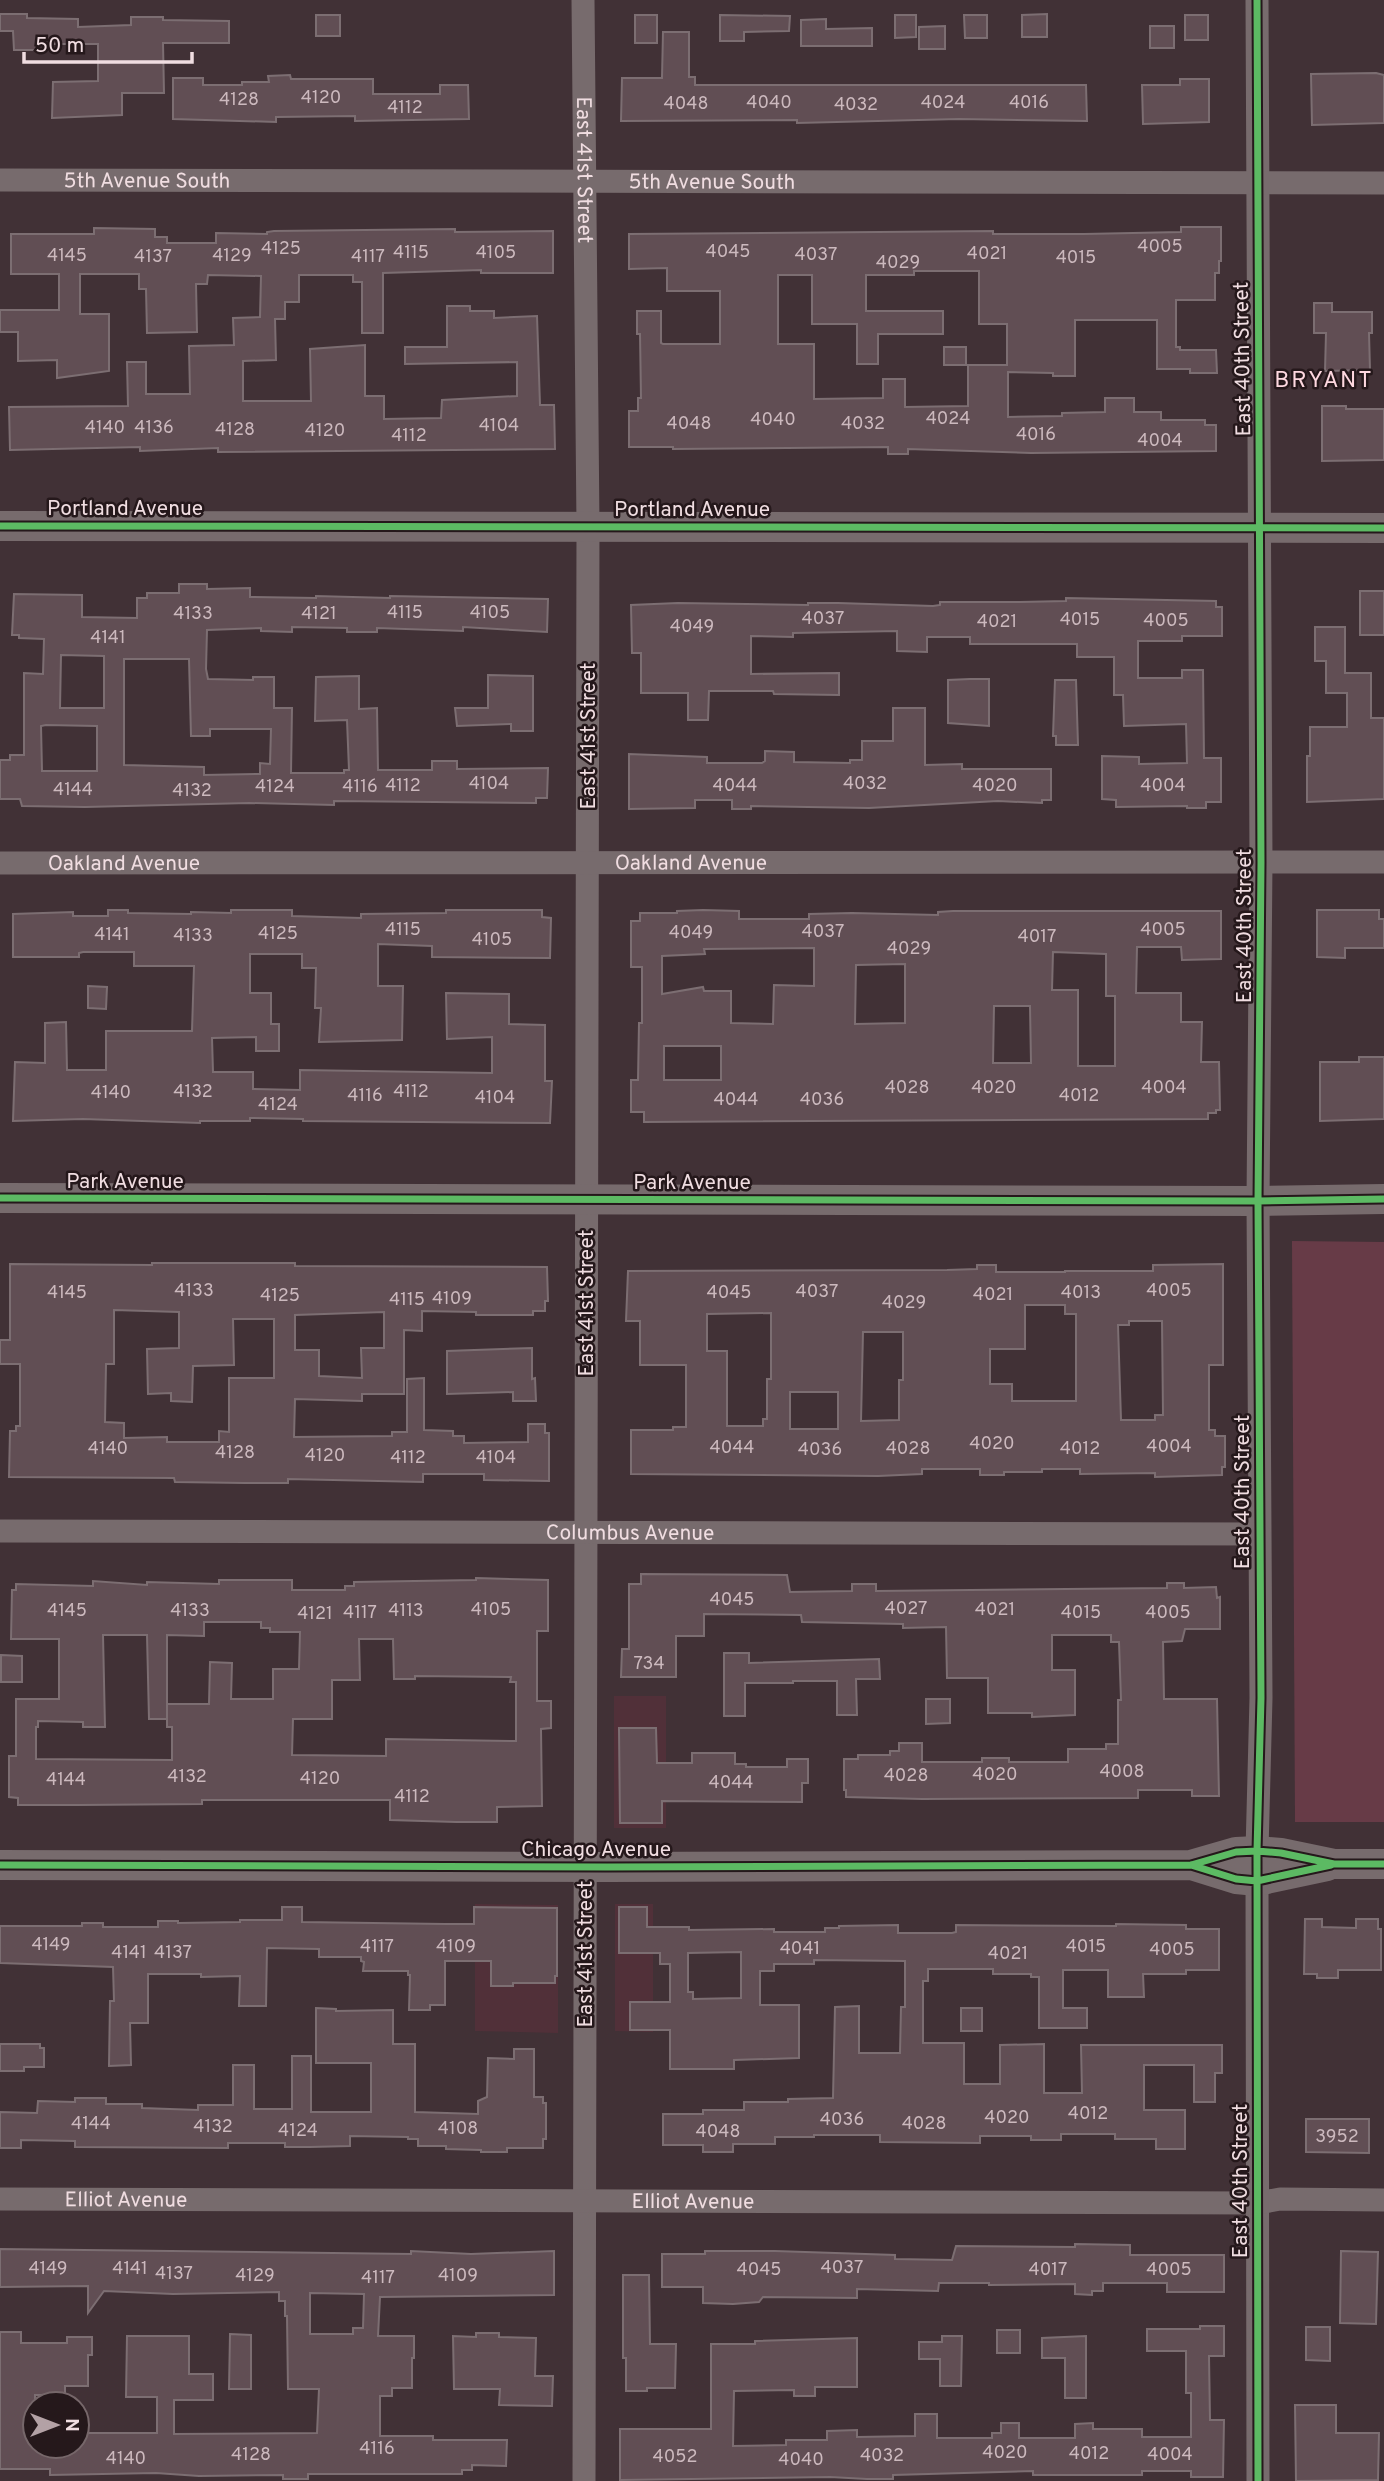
<svg xmlns="http://www.w3.org/2000/svg" width="1384" height="2481" viewBox="0 0 1384 2481" font-family="Overpass,sans-serif">
<style>
.built{fill:#513039}
.green{fill:#673b47}
.building{fill:#614e54;stroke:#7c6e72;stroke-width:2;fill-rule:evenodd}
.lines{fill:none;stroke-linecap:round;stroke-linejoin:round}
.minor{stroke:#776b6d;stroke-width:23}
.tertiary{stroke:#776b6d;stroke-width:30}
.cycleway-casing{stroke:#25181b;stroke-width:11}
.cycleway{stroke:#5cba63;stroke-width:7}
.labels{text-anchor:middle;stroke-width:5;stroke-linejoin:round;paint-order:stroke}
.number-label{font-size:18px;fill:#ccb9be}
.street-label{font-size:21px;fill:#f0dde1;stroke:#25181b}
.neighbourhood-label{font-size:23px;letter-spacing:2px;fill:#fed8e0;stroke:#25181b}
</style>
<rect width="100%" height="100%" fill="#413136"/>
<path class="built" d="M614,1696H666V1828H614Z
M475,1904L558,1905V2033L475,2031Z
M615,1904H653V2032L615,2031Z"/>
<path class="green" d="M1292,1241L1384,1242V1822H1295Z"/>
<path class="building" d="M0,14H27V18L78,19V27L131,25V17H163V20L229,21V43H163L164,93H122V115L52,118L53,82L98,81V44H39V50H14L13,31H0Z
M1047,14V37H1022V15Z
M316,15H340V36H316Z
M635,15H657V43H635Z
M720,15L790,16L789,31L744,32V41H720Z
M895,15H916V37L895,38Z
M964,15H987V38H965Z
M1185,15H1208V40H1185Z
M826,19V29L872,28V46H801V20Z
M945,26V49H919V27Z
M1150,26H1174V48H1150Z
M663,32H689V77H695V85H1086L1087,121L959,119L797,123V120L621,121L622,78H662Z
M1376,73L1384,75V123L1312,125L1311,74Z
M290,75L291,79H373V94H440V85H468L469,119L355,121V116L276,117V122L173,119V78H203V85H242V82H269L268,76Z
M1180,79H1209V122L1143,124L1142,85H1180Z
M1181,227H1221V261H1219V273H1215V300H1176V347H1180V350H1216L1217,373H1190V369H1157V320H1075V376H1053V373L1008,372V417L1062,416V413L1105,412V398H1134V412H1161V420H1205V425H1216V451L1031,453L908,449V454H888V447L673,449V447H629V411H638V398H641L640,334H637V311H661V343L663,344H720V291H667V268L629,269V234L993,231V234H1084L1181,232ZM914,271H979V324H1007V365H968V406L905,407V379H883V398L814,399V344H778V275H812V324H857V364H878V334H943V311H866V275H914Z
M94,228L155,229V237H167V243H216V233L267,234V232L274,231L455,229V232L553,231V273H481V270L383,273V333H362V282H353V275H299V302H285V319H275L276,360L243,361V401H311L310,349L365,345V396H384V419L441,418L442,400L517,396V362L405,364V347H447V306H470V311H494V318L537,316L540,405H554L555,449L218,452V448L140,451V447L10,450L9,407L128,406L127,362H146V394H190L189,346L234,345L233,318L260,317L261,276L208,275L207,284H196L197,332L147,333L146,289H139V274H80V314H109V371L57,378V360L18,361V332H0V310H59V274H11V234H94Z
M1314,303H1332V312H1372V333H1369L1370,370L1325,371L1326,333H1314Z
M944,347H966V365H944Z
M1322,406H1346V409H1384V460L1322,461Z
M179,584H207V589L250,588V597L316,598V596L390,598V596L548,599L547,632L463,627V631L377,628V632H347V628L292,627V632L261,631V628L207,630L206,669L208,679L253,680V677H274V708H292L291,773H344V770H349L347,720L315,721L316,677L359,676V709L377,708L378,770H432V761H457V769L548,768L547,798H536V803L334,801V805L249,803L85,807L22,806L20,799H0V760H10V755H24V673L43,674L44,639L19,638V635H12L14,594L82,595V617L137,618V598H147V593H179ZM61,655L104,656V708H60ZM124,659H189L191,736H210V729H271L270,764L260,763V774L204,775V767L124,765ZM46,725L97,726V771H42L41,726Z
M1360,591H1384V635H1360Z
M1066,598L1216,601V607H1222V636H1182V641H1138V678H1182V670H1203L1204,758H1221V802H1206V808H1187V806L1116,807V800L1102,799V756L1139,757V764L1187,763L1186,724L1124,726L1123,695H1114V657H1077V644H970V637H927V652L897,651V631L793,633V637L751,636V674L839,673V695L774,694L773,691H709L708,720H688V693H641V653H632L631,605L678,603L808,605V603H838L933,606L940,605V602H1020L1066,601Z
M1315,627H1345V673H1371V718H1384V799L1307,802V756H1310V727H1347V693H1326V661H1315Z
M488,675L533,676V731H511V724L457,726L455,708H488Z
M970,679H989V726L948,723V680Z
M1055,680H1076L1078,745H1056V736H1053Z
M893,708H925V765L962,764V769H1051V800H1042V803L998,801L869,808L751,806V809H732V800H695V808L629,809V754L707,757V763H762L765,761V751L794,752V762L850,763V760H862V741H893Z
M108,910H128V913L191,914V912L231,913V910H292V916L361,918V914L446,913V910H542V917L551,918L550,958L432,957V946L378,944V986H403L402,1040L319,1042L321,1008H315L316,968H302V954H250V993H271V1024H279V1051H256V1037L212,1038L213,1072H253V1089L300,1090V1070L492,1073V1037L447,1039L446,993L509,994V1024L545,1025V1081H552L550,1123L303,1121V1119L250,1118V1121H200V1123L83,1119L13,1121L15,1062L45,1063V1023L66,1022L67,1070H106V1031H192L194,966H134V952H83L79,953V957H13V914L73,912V916H108Z
M703,910L739,911V919H809V914L852,913L938,915V912L953,911H1221V959L1182,960L1181,947H1137L1136,993H1181V1022H1202L1201,1062H1219L1220,1110H1216V1113H1208V1119L644,1122V1112H631V1080H638L639,1023H642V967H631V921H640V913H677V911ZM814,948V986L774,985L773,1024L731,1023V991H704L703,987L662,994V956L705,954L704,949ZM1053,952L1106,954V996H1115V1066H1078V990H1052ZM905,964V1023L855,1024L856,965ZM994,1006H1030L1031,1063H993ZM664,1046H721V1080H664Z
M1317,910H1379V919H1384V948H1345V958L1317,957Z
M88,986L107,987L106,1009L88,1008Z
M1359,1057H1384V1119L1320,1121V1062H1359Z
M152,1263H295V1266L547,1267L548,1301H545V1311H533V1315H476V1312L422,1311V1331L404,1330V1394H362V1401L295,1399L294,1437L392,1436V1432H407V1379L424,1378V1430L453,1431V1436H464V1443L528,1442V1424H545V1433H549V1481L484,1480V1474H423V1482L288,1479V1483H244L175,1482L174,1478L9,1477L10,1431H16V1426H20V1364H0V1340H10V1264L152,1265ZM114,1310L179,1312V1348L147,1349L148,1394L171,1393V1401L192,1402L193,1366L234,1365L233,1319H274V1378H229V1432L219,1431V1442H167V1437L124,1438V1423L105,1422L106,1364H114ZM384,1312V1348H361L362,1378L319,1376V1350H295V1315Z
M1223,1264V1365H1209V1430H1215V1436H1225V1467H1222V1475L1155,1477V1473L1080,1474V1469H1042V1472H1004V1475H980V1469H922V1474L878,1476L631,1474V1430H673V1427H686V1365H640V1321H626L628,1271L947,1270L977,1269V1265H996V1272H1065V1271H1153V1265ZM1025,1305H1065V1314H1076V1401H1012V1384H990V1349H1025ZM771,1313V1379H767V1419H763V1426H727V1351H707V1314ZM1129,1321H1162L1163,1415H1155V1420H1121L1118,1325H1129ZM863,1332H903V1380H899V1420L861,1421ZM790,1392H838V1429H790Z
M532,1348V1379L535,1378L536,1401H513V1392L447,1394V1351Z
M641,1574L787,1575L790,1592L852,1591V1584H876V1591L1167,1588V1583H1184V1588L1216,1587L1217,1598L1220,1597V1629H1185L1182,1641L1163,1642L1164,1699H1217L1219,1796H1192V1790H1138V1798L922,1799L846,1797V1790H844V1759H858V1755H890V1751H899V1743H922V1762H982V1758H1009V1762H1068V1749H1106V1744H1118V1700H1121L1119,1642H1111V1635H1052V1670H1075V1715L1032,1717V1713H988V1678H947L946,1627L903,1628V1624L802,1622L801,1615L704,1614V1636H676V1677H621L622,1649H629V1584H641Z
M476,1578L548,1580V1631H537V1701H551V1728L541,1729L542,1806L497,1807V1822H456L390,1820V1800H202V1804L79,1805H18V1798L9,1797V1756H16V1699H59V1639H11L12,1590H16V1584L93,1586V1581L147,1585V1582L219,1584V1580H292V1590H345V1586H354V1582L476,1580ZM204,1622H261V1628H270V1632H300L299,1669H273V1699H231L232,1663L210,1662L209,1704H167V1727H172V1760L36,1759V1727H38V1721L83,1722V1727H105L103,1635H147L149,1719H167V1635L204,1636ZM359,1639H393L394,1679H415V1676L511,1677L510,1682H516V1741L386,1739V1756L292,1755L293,1719H332V1680H360Z
M724,1653H749V1663L879,1659L880,1679H856L857,1715H837V1681H793V1683H745V1716H724Z
M1,1655L22,1656V1682H1Z
M926,1699H950V1723L926,1724Z
M619,1728H656L657,1763H692V1753H735V1764H746V1767H787V1759H808V1783H802V1802L662,1801V1823H620Z
M282,1907H302V1922L445,1924H474V1907L557,1908V1976H555V1983H513V1986H491V1961H445V2005H430V2010H409L410,1975H408V1971H363L364,1962L361,1961V1957H319V1949L267,1948L266,2006H239L240,1976L201,1977V1974H148V2023H130L131,2065L109,2066L110,2001H114L113,1967L0,1963V1926H82V1923H103V1927H158V1921H178V1923L240,1922V1920H282Z
M619,1907H647V1927H689V1930L774,1929V1932H825V1928H839V1926L898,1925V1933H952L956,1932V1925L1116,1926V1924L1186,1925V1929H1219V1970H1186V1974H1143L1144,1997H1108V1970H1063V2008H1087V2028H1039V1977H1031V1974H993V1969H928V1981H923V2043H964V2084H1000V2045L1044,2044V2093H1082L1081,2045H1222V2073H1215V2102H1194V2065H1144V2110H1185V2149H1156V2139H1115V2134H1061V2140H1031V2136H980V2143L880,2142V2135H814V2137H775V2144H733V2152H703V2145H663V2114H703V2110H744V2102H788V2099L833,2098L835,2007L859,2006V2053H900L901,2007H905V1961L814,1960V1964H774V1971H760V2005H799V2058L734,2060V2069H670V2030H630V2002H670V1964H660V1953H619ZM741,1952V1998L693,1999V1992H688V1953Z
M1305,1919H1322V1927L1356,1928V1919H1378V1929H1381V1970H1338V1978H1317V1974H1304Z
M316,2008L336,2009V2011L393,2010V2044H415V2112L478,2114V2101L487,2097L488,2058L514,2059V2049H534V2097H543V2103H546V2139H543V2148H507V2152H481V2150L446,2149V2146H418V2139H408V2137L350,2136V2146L310,2147H285V2143H228V2148L75,2147V2141L21,2140V2148H0V2112L37,2113L38,2101L75,2102V2098H106V2104H142V2108L198,2110V2105H233V2065H254V2109H292V2056H311V2112H371V2063H316Z
M961,2008H982V2031H961Z
M0,2044H40V2048H44V2067H24V2071H0Z
M1306,2119H1369V2153L1306,2152Z
M1075,2244L1130,2245V2255H1224V2292H1167V2283H1103V2291H1092V2295L1075,2294V2284L989,2285V2283H939L938,2291L857,2289V2298L763,2297L759,2302L733,2304L703,2303V2287H662V2254H705V2251H775L895,2255V2259L952,2260L956,2246L1075,2247Z
M0,2249L411,2254V2251L471,2254L554,2251V2295L380,2297L378,2336H414V2358H412V2388H392V2396H380V2436H433V2440H507L506,2466L472,2465V2470H462V2474H308V2479H283V2475L199,2476L156,2473L50,2475V2469H0V2332H21V2343H67V2337H92V2355H88V2386H65V2395H35V2446H77L79,2433H157V2397H126L127,2336H189V2374H213V2400H174V2434L317,2433L319,2389H288L287,2316H285V2301H279V2292L173,2294L104,2291L88,2313V2286L0,2287ZM310,2293L364,2294L363,2328H353V2334H310Z
M1341,2251L1378,2252L1376,2324L1340,2323Z
M623,2275H649L650,2344H676L675,2388H647V2391H626V2358H623Z
M1200,2326H1224V2356H1209L1210,2420H1224L1223,2477H1191V2471H1142V2475H1033V2471L893,2475V2479H867L830,2477L620,2480V2429H711V2344H755V2341L857,2338V2387H815V2396H794V2390L734,2391L733,2446L786,2445V2440H827V2431L857,2430V2437L915,2436V2414H937V2438H992V2433H1001V2423H1019V2438H1075V2424L1093,2423V2429H1142V2437H1191V2393H1186V2351H1147V2329H1200Z
M1306,2327H1330V2361L1306,2360Z
M997,2330H1020V2353H997Z
M476,2333H499V2337L536,2338L535,2376H553L552,2406L499,2405L500,2389H454L453,2336L476,2337Z
M230,2334L251,2335V2389H229Z
M942,2336H962L961,2386H940V2359H919V2342H942Z
M1086,2336V2398H1065V2358H1042V2338Z
M1295,2405H1336V2433H1379L1378,2480L1296,2481Z"/>
<g class="lines">
<g class="minor">
<path id="s1" d="M583,0L588,526L584,2481"/>
<path d="M1257,0L1261,862L1258,1201L1261,1698L1257,1851"/>
<path id="s2" d="M0,180L1384,183"/>
<path id="s3" d="M0,863L1384,862"/>
<path id="s4" d="M0,1531L1259,1534"/>
<path d="M1257,1881L1258,2481"/>
<path id="s5" d="M0,2199L1258,2203L1280,2199L1384,2200"/>
</g>
<path class="tertiary" d="M0,526L1384,528
M0,1198L1258,1201L1384,1199
M0,1865L607,1867L1191,1865L1236,1852L1257,1851L1281,1853L1334,1864H1384
M1191,1865L1236,1879L1257,1881L1327,1866"/>
<defs>
<path id="cycleway" d="M1257,0L1261,862L1258,1201L1261,1698L1257,1851L1258,2481
M0,526L1384,528
M0,1198L1258,1201L1384,1199
M0,1865L607,1867L1191,1865L1236,1852L1257,1851L1281,1853L1334,1864H1384
M1191,1865L1236,1879L1257,1881L1331,1865"/>
</defs>
<use href="#cycleway" class="cycleway-casing"/>
<use href="#cycleway" class="cycleway"/>
</g>
<g class="labels">
<g class="number-label">
<text x="321" y="103">4120</text>
<text x="239" y="105">4128</text>
<text x="769" y="108">4040</text>
<text x="943" y="108">4024</text>
<text x="1029" y="108">4016</text>
<text x="686" y="109">4048</text>
<text x="856" y="110">4032</text>
<text x="405" y="113">4112</text>
<text x="1160" y="252">4005</text>
<text x="281" y="254">4125</text>
<text x="728" y="257">4045</text>
<text x="411" y="258">4115</text>
<text x="496" y="258">4105</text>
<text x="987" y="259">4021</text>
<text x="816" y="260">4037</text>
<text x="67" y="261">4145</text>
<text x="232" y="261">4129</text>
<text x="153" y="262">4137</text>
<text x="368" y="262">4117</text>
<text x="1076" y="263">4015</text>
<text x="898" y="268">4029</text>
<text x="948" y="424">4024</text>
<text x="773" y="425">4040</text>
<text x="689" y="429">4048</text>
<text x="863" y="429">4032</text>
<text x="499" y="431">4104</text>
<text x="105" y="433">4140</text>
<text x="154" y="433">4136</text>
<text x="235" y="435">4128</text>
<text x="325" y="436">4120</text>
<text x="1036" y="440">4016</text>
<text x="409" y="441">4112</text>
<text x="1160" y="446">4004</text>
<text x="405" y="618">4115</text>
<text x="490" y="618">4105</text>
<text x="193" y="619">4133</text>
<text x="319" y="619">4121</text>
<text x="823" y="624">4037</text>
<text x="1080" y="625">4015</text>
<text x="1166" y="626">4005</text>
<text x="997" y="627">4021</text>
<text x="692" y="632">4049</text>
<text x="108" y="643">4141</text>
<text x="489" y="789">4104</text>
<text x="865" y="789">4032</text>
<text x="403" y="791">4112</text>
<text x="735" y="791">4044</text>
<text x="995" y="791">4020</text>
<text x="1163" y="791">4004</text>
<text x="275" y="792">4124</text>
<text x="360" y="792">4116</text>
<text x="73" y="795">4144</text>
<text x="192" y="796">4132</text>
<text x="403" y="935">4115</text>
<text x="1163" y="935">4005</text>
<text x="823" y="937">4037</text>
<text x="691" y="938">4049</text>
<text x="278" y="939">4125</text>
<text x="112" y="940">4141</text>
<text x="193" y="941">4133</text>
<text x="1037" y="942">4017</text>
<text x="492" y="945">4105</text>
<text x="909" y="954">4029</text>
<text x="907" y="1093">4028</text>
<text x="994" y="1093">4020</text>
<text x="1164" y="1093">4004</text>
<text x="193" y="1097">4132</text>
<text x="411" y="1097">4112</text>
<text x="111" y="1098">4140</text>
<text x="365" y="1101">4116</text>
<text x="1079" y="1101">4012</text>
<text x="495" y="1103">4104</text>
<text x="736" y="1105">4044</text>
<text x="822" y="1105">4036</text>
<text x="278" y="1110">4124</text>
<text x="194" y="1296">4133</text>
<text x="1169" y="1296">4005</text>
<text x="817" y="1297">4037</text>
<text x="67" y="1298">4145</text>
<text x="729" y="1298">4045</text>
<text x="1081" y="1298">4013</text>
<text x="993" y="1300">4021</text>
<text x="280" y="1301">4125</text>
<text x="452" y="1304">4109</text>
<text x="407" y="1305">4115</text>
<text x="904" y="1308">4029</text>
<text x="992" y="1449">4020</text>
<text x="1169" y="1452">4004</text>
<text x="732" y="1453">4044</text>
<text x="108" y="1454">4140</text>
<text x="908" y="1454">4028</text>
<text x="1080" y="1454">4012</text>
<text x="820" y="1455">4036</text>
<text x="235" y="1458">4128</text>
<text x="325" y="1461">4120</text>
<text x="408" y="1463">4112</text>
<text x="496" y="1463">4104</text>
<text x="732" y="1605">4045</text>
<text x="906" y="1614">4027</text>
<text x="491" y="1615">4105</text>
<text x="995" y="1615">4021</text>
<text x="67" y="1616">4145</text>
<text x="190" y="1616">4133</text>
<text x="406" y="1616">4113</text>
<text x="360" y="1618">4117</text>
<text x="1081" y="1618">4015</text>
<text x="1168" y="1618">4005</text>
<text x="315" y="1619">4121</text>
<text x="649" y="1669">734</text>
<text x="1122" y="1777">4008</text>
<text x="995" y="1780">4020</text>
<text x="906" y="1781">4028</text>
<text x="187" y="1782">4132</text>
<text x="320" y="1784">4120</text>
<text x="66" y="1785">4144</text>
<text x="731" y="1788">4044</text>
<text x="412" y="1802">4112</text>
<text x="51" y="1950">4149</text>
<text x="377" y="1952">4117</text>
<text x="456" y="1952">4109</text>
<text x="1086" y="1952">4015</text>
<text x="800" y="1954">4041</text>
<text x="1172" y="1955">4005</text>
<text x="129" y="1958">4141</text>
<text x="173" y="1958">4137</text>
<text x="1008" y="1959">4021</text>
<text x="1088" y="2119">4012</text>
<text x="1007" y="2123">4020</text>
<text x="842" y="2125">4036</text>
<text x="91" y="2129">4144</text>
<text x="924" y="2129">4028</text>
<text x="213" y="2132">4132</text>
<text x="458" y="2134">4108</text>
<text x="298" y="2136">4124</text>
<text x="718" y="2137">4048</text>
<text x="1337" y="2142">3952</text>
<text x="842" y="2273">4037</text>
<text x="48" y="2274">4149</text>
<text x="130" y="2274">4141</text>
<text x="759" y="2275">4045</text>
<text x="1048" y="2275">4017</text>
<text x="1169" y="2275">4005</text>
<text x="174" y="2279">4137</text>
<text x="255" y="2281">4129</text>
<text x="458" y="2281">4109</text>
<text x="378" y="2283">4117</text>
<text x="377" y="2454">4116</text>
<text x="1005" y="2458">4020</text>
<text x="1089" y="2459">4012</text>
<text x="251" y="2460">4128</text>
<text x="1170" y="2460">4004</text>
<text x="882" y="2461">4032</text>
<text x="675" y="2462">4052</text>
<text x="126" y="2464">4140</text>
<text x="801" y="2465">4040</text>
</g>
<g class="street-label">
<text dy="7" stroke="none"><textPath href="#s1" startOffset="170">East 41st Street</textPath></text>
<text dy="7" stroke="none"><textPath href="#s2" startOffset="147">5th Avenue South</textPath></text>
<text dy="7" stroke="none"><textPath href="#s2" startOffset="712">5th Avenue South</textPath></text>
<text transform="translate(1242 359) rotate(-91)" y="7">East 40th Street</text>
<text x="125" y="515">Portland Avenue</text>
<text x="692" y="516">Portland Avenue</text>
<text transform="translate(588 736) rotate(-90)" y="7">East 41st Street</text>
<text dy="7" stroke="none"><textPath href="#s3" startOffset="691">Oakland Avenue</textPath></text>
<text dy="7" stroke="none"><textPath href="#s3" startOffset="124">Oakland Avenue</textPath></text>
<text transform="translate(1244 926) rotate(-90)" y="7">East 40th Street</text>
<text x="125" y="1188">Park Avenue</text>
<text x="692" y="1189">Park Avenue</text>
<text transform="translate(586 1303) rotate(-90)" y="7">East 41st Street</text>
<text transform="translate(1242 1492) rotate(-90)" y="7">East 40th Street</text>
<text dy="7" stroke="none"><textPath href="#s4" startOffset="630">Columbus Avenue</textPath></text>
<text x="596" y="1856">Chicago Avenue</text>
<text transform="translate(585 1954) rotate(-90)" y="7">East 41st Street</text>
<text transform="translate(1240 2181) rotate(-90)" y="7">East 40th Street</text>
<text dy="7" stroke="none"><textPath href="#s5" startOffset="126">Elliot Avenue</textPath></text>
<text dy="7" stroke="none"><textPath href="#s5" startOffset="693">Elliot Avenue</textPath></text>
</g>
<g class="neighbourhood-label">
<text x="1324" y="387">BRYANT</text>
</g>
</g>
<g transform="translate(56 2425) rotate(90)"><circle r="33" fill="#25181b" stroke="#76676a" stroke-width="2"/>
<path d="M0-5L12 26L0 18L-12 26Z" fill="#b3a1a5"/>
<text y="-10" font-size="19" font-weight="bold" text-anchor="middle" fill="#f0dde1">N</text>
</g>
<path d="M24 52v10h168v-10" fill="none" stroke="#f0dde1" stroke-width="3.5"/>
<text x="35" y="52" font-size="21" fill="#f0dde1" stroke="#25181b" stroke-width="5" paint-order="stroke">50 m</text>
</svg>
